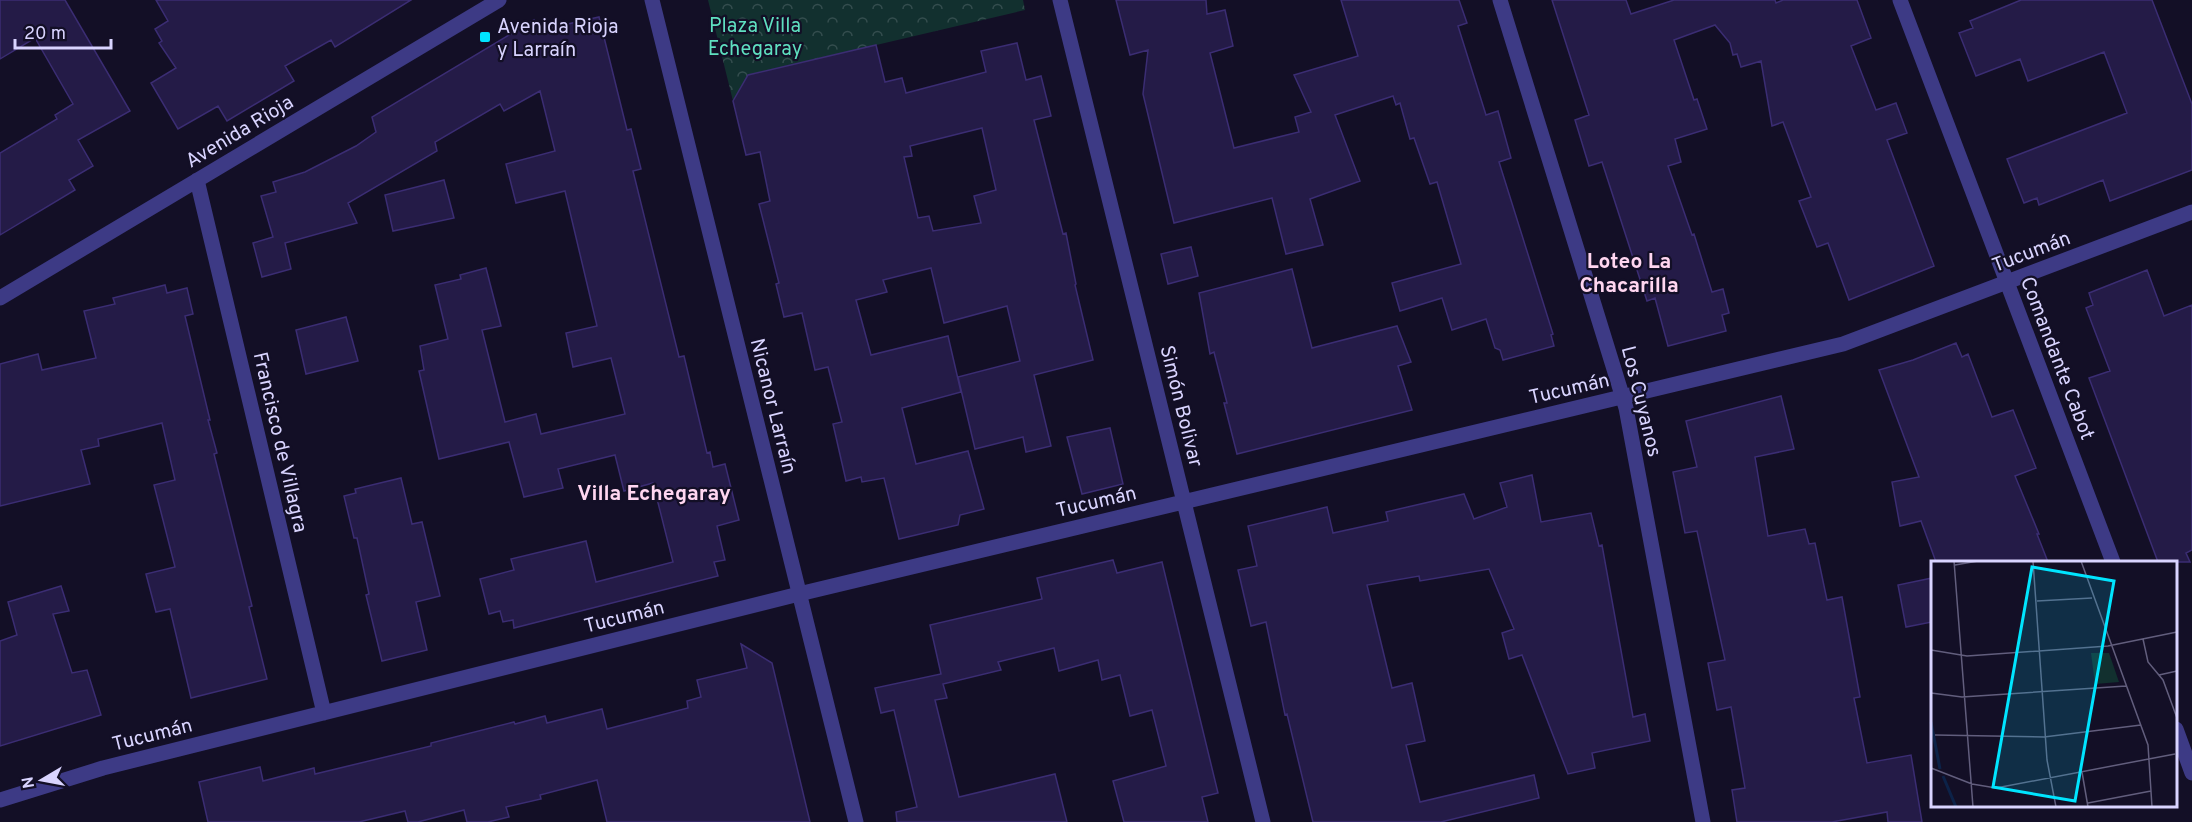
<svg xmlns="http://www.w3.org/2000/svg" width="2192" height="822" viewBox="0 0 2192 822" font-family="Overpass,sans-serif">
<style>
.park{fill:url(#park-crowns)}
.building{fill:#241b47;stroke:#3b2d73;stroke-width:1.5;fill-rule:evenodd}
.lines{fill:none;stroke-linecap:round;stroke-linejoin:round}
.street{stroke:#3d3a85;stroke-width:15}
.poi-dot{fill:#00e5ff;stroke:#130f26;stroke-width:2}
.labels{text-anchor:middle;stroke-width:4.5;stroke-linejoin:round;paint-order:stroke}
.park-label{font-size:20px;fill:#5fe0c0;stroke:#130f26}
.poi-label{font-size:20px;fill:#d9d4ff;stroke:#130f26;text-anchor:start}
.street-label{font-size:20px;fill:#d9d4ff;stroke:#130f26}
.neighbourhood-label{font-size:21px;font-weight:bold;fill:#ffd6f0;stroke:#130f26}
.inset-river{fill:none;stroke:#0c2248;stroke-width:3}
.inset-road{fill:none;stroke:#625e7d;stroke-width:1.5}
.view{fill:#00e5ff;fill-opacity:0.15;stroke:#00e5ff;stroke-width:3}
.inset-edge{fill:none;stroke:#d9d4ff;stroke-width:3}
</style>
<defs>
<pattern id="park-crowns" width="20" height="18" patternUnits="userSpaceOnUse" patternTransform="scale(1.5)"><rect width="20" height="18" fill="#12302f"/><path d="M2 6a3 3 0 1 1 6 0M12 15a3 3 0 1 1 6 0" fill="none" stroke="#344d4e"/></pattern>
</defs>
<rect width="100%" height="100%" fill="#130f26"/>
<path class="park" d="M708,0H1023L1025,10L748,75L733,101Z"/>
<path class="building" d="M0,0H65L130,111L78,140L93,166L69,180L75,190L0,235V153L57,119L55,115L73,104L35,38L0,59Z
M156,0H411L335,47L331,40L285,66L294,81L227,121L218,106L178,129L151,83L176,68L159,43L162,41L155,29L168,21Z
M1116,0H1206L1207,14L1225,10L1233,46L1210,53L1234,148L1299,132L1295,117L1311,112L1294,75L1358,56L1341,0H1459L1467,23L1458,26L1486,115L1498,111L1511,158L1499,162L1553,334L1551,335L1554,346L1503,360L1500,350L1495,348L1486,319L1452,330L1442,298L1400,311L1392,283L1461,264L1437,182L1430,184L1414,138L1410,139L1400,103L1396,105L1393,96L1335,115L1360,181L1310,199L1323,245L1286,254L1272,198L1174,223L1143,94L1148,50L1130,55Z
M1552,0H1626L1631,14L1674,0H1775L1776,3L1783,0H1857L1871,38L1851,46L1876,110L1896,103L1907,133L1887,140L1934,266L1849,300L1828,243L1817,247L1799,201L1811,197L1783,122L1772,126L1761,61L1741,67L1737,54L1733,55L1730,43L1715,25L1674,40L1694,100L1697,99L1707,129L1675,139L1681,162L1668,166L1692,235L1694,234L1712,292L1723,289L1729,313L1722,315L1726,331L1668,346L1655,298L1647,301L1602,162L1589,166L1575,120L1589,115Z
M2021,0H2152L2192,104V170L2110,201L2103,180L2039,205L2037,198L2024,203L2007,159L2127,113L2104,52L2028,81L2020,59L1976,76L1959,33L1973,28L1970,21Z
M599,17L627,130L631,129L641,169L633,171L679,357L684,356L707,453L710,452L713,467L725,464L739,520L717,526L725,560L714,562L718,576L514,628L513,620L503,622L500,611L489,614L480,579L514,570L511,559L586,541L596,582L673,562L653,483L624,491L615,455L558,469L563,488L524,497L509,442L439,459L419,371L424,370L420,346L448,339L435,285L461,279L460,275L486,268L501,326L482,330L505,422L536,414L541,434L625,414L611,358L573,367L566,333L597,326L565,191L516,203L506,164L555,151L540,91L504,111L500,104L435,142L437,151L348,203L357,223L285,243L291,269L262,277L253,243L273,237L261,196L276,192L273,182L305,172L356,146L376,132L372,117L534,20L537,31Z
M1017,43L1026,80L1041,76L1051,116L1034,120L1063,234L1066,233L1076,284L1075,285L1093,360L1034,375L1051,446L1026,452L1023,437L975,449L958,377L1020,361L1007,306L944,323L931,268L883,280L887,292L856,300L871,355L948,336L961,392L902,408L916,464L968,451L984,509L960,515L958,525L899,539L884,478L862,482L861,477L846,481L833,424L842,422L828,367L815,370L802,313L784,317L776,284L779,283L759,204L770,201L760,152L746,155L733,101L748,75L876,45L885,82L902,78L906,93L986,72L981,51ZM982,128L996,190L974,196L981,223L933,231L929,216L918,218L904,157L912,156L910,146Z
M444,180L454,218L393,231L385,195Z
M1191,247L1198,276L1168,284L1161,254Z
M1292,269L1312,348L1397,326L1411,362L1398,366L1412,410L1237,454L1224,403H1227L1214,352L1210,354L1199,293Z
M2147,270L2164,316L2192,305V550L2186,553L2190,562H2158L2089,378L2110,371L2086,308L2093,305L2089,293Z
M165,285L167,293L187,288L193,314L185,316L210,420H208L217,453L214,454L252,606L249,607L267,679L191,698L170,609L156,612L146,574L175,567L154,485L175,480L162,423L98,439L99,446L81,450L90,484L0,506V364L38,354L42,370L96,358L84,311L115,304L113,298Z
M346,317L358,361L306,374L296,330Z
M1956,343L1962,357L1968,354L1992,417L2013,410L2036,468L2015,476L2039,534H2037L2048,562H1936L1921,521L1900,526L1892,482L1919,477L1879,370L1913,360Z
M1781,396L1794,449L1755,457L1768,536L1805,529L1809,544L1815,543L1827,600L1842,597L1860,697L1854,698L1867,763L1911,755L1922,822H1888L1887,812L1832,822H1737L1732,790L1745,788L1731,707L1717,710L1708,663L1725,660L1697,531L1685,533L1673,472L1697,467L1686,421Z
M1110,428L1123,484L1082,494L1067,437Z
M1532,475L1541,522L1591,513L1599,546L1602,545L1633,717L1645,714L1650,741L1592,753L1595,768L1568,774L1522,655L1509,659L1502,633L1514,629L1489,569L1420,581L1419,576L1367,585L1392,688L1412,683L1425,741L1406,745L1420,802L1534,775L1539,798L1441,822H1313L1287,714L1285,715L1266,622L1251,626L1238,570L1257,566L1248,526L1327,507L1333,533L1388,521L1386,512L1464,494L1474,519L1507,507L1500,483Z
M401,478L412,524L422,522L440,596L416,602L427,650L382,661L366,595L369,594L357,538H354L344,496L356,493L355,489Z
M1113,560L1117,573L1162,562L1218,793L1202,797L1208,822H1124L1113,781L1166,766L1152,710L1130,716L1120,675L1102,680L1098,660L1059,671L1054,648L998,662L1001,670L943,684L947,698L935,700L959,797L1055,774L1067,822H897L896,812L917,807L894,710L881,713L875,688L941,674L930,625L1042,599L1037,578Z
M1932,578V622L1906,627L1898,585Z
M61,586L69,611L53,614L72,673L87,670L101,715L0,746V641L17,635L8,602Z
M741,644L772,663L810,822H607L597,780L540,795L541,799L506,807L509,817L488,822H467L464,810L418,822H408L405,811L359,822H208L199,782L260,767L263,781L314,768L315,774L431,746V743L514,722L515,724L545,716L547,723L602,709L607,729L688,708L687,701L701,697L697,680L747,668Z"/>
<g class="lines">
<path class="street" d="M652,0L856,822
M1060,0L1263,822
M1500,0L1626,408L1703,822
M1900,0L2113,562
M197,180L324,713
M0,298L499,0
M2176,729L2192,773
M0,800L103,768L799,594L1843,344L2192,212"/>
</g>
<rect class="poi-dot" x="479" y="31" width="12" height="12" rx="3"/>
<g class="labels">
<g class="park-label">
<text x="755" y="32">Plaza Villa<tspan x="755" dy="23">Echegaray</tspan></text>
</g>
<g class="poi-label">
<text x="497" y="33">Avenida Rioja<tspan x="497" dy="23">y Larraín</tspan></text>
</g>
<g class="street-label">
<text transform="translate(239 131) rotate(-31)" y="7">Avenida Rioja</text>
<text transform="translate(2031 251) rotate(-21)" y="7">Tucumán</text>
<text transform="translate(2058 358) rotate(69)" y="7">Comandante Cabot</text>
<text transform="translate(1569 388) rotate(-13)" y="7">Tucumán</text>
<text transform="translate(1642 401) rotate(76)" y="7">Los Cuyanos</text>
<text transform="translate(774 406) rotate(76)" y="7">Nicanor Larraín</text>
<text transform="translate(1182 406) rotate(76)" y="7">Simón Bolivar</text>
<text transform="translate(281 442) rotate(77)" y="7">Francisco de Villagra</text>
<text transform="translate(1096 501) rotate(-13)" y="7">Tucumán</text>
<text transform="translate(624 616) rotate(-14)" y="7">Tucumán</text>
<text transform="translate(152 734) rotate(-14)" y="7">Tucumán</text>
</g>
<g class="neighbourhood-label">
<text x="1629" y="268">Loteo La<tspan x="1629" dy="24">Chacarilla</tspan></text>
<text x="654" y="500">Villa Echegaray</text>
</g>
</g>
<g transform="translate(1931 561)">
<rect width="246" height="246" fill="#130f26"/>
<path d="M160,92H178L188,121L164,123Z" fill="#12302f"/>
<path class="inset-river" d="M0,161L9,208M12,215L25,246"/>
<path class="inset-road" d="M23,0L42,246M102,0L116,199L125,246M150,0L217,184L221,246M24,4L47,0M106,40L161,37M212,78L217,101L232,119L246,157M0,89L36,95L177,85L246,71M228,114L246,110M0,132L31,136L195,125M4,174L113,176L210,164M0,207L41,223M151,211L157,246M41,223L65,227L244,193M157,242L220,230"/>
<path class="view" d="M101,6L183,20L144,240L62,226Z"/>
<rect width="246" height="246" class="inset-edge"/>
</g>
<g transform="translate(42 780) rotate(260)" stroke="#130f26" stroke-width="4.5" paint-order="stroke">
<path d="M0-4.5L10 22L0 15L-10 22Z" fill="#d9d4ff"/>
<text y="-9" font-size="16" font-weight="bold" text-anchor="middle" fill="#d9d4ff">N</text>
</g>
<path d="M15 39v9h96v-9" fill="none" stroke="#d9d4ff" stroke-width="3"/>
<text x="24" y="39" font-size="18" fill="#d9d4ff" stroke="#130f26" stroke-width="4.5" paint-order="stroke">20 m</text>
</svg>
